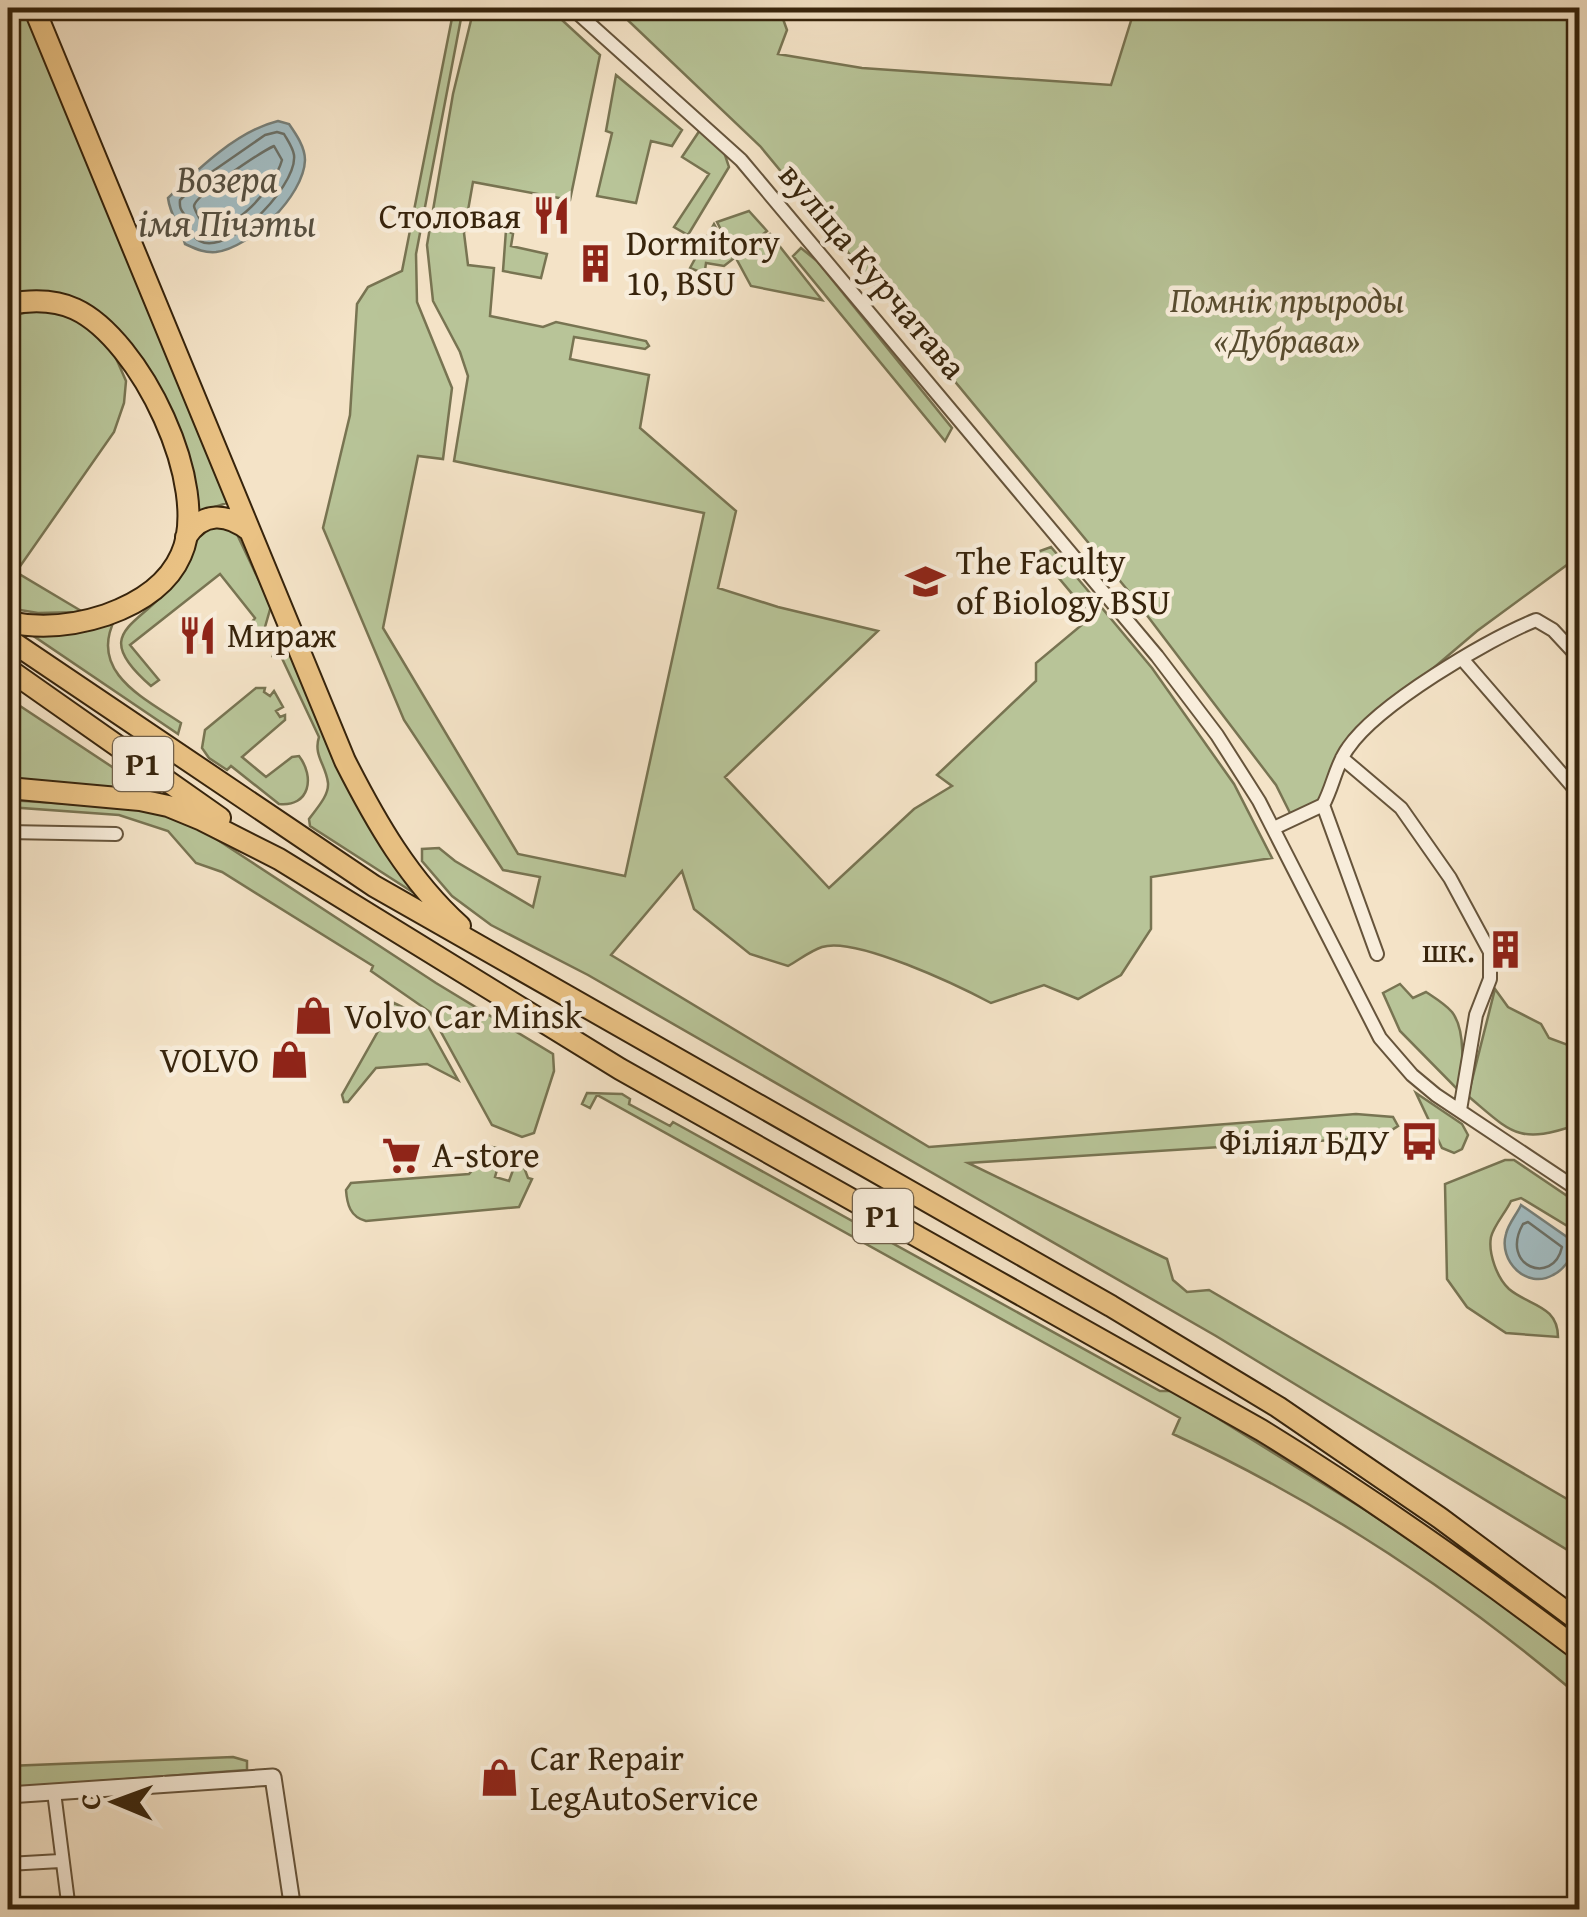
<svg xmlns="http://www.w3.org/2000/svg" width="1587" height="1917" viewBox="0 0 1587 1917" font-family="'Gentium Book Plus',serif">
<style>
.green{fill:#b8c498;stroke:#787452;stroke-width:2.5}
.water{fill:#a2bbc0;stroke:#777f78;stroke-width:2.5}
.lines{fill:none;stroke-linecap:round;stroke-linejoin:round}
.shore{stroke:#6c7066;stroke-width:2.5}
.minor-casing{stroke:#66543b;stroke-width:16}
.tertiary-casing{stroke:#66543b;stroke-width:19}
.trunk-casing{stroke:#37240c;stroke-width:24}
.minor{stroke:#f8eddb;stroke-width:12}
.tertiary{stroke:#f8eddb;stroke-width:15}
.trunk{stroke:#eac284;stroke-width:20}
.labels{text-anchor:middle;stroke-width:9;stroke-linejoin:round;paint-order:stroke}
.shield{fill:#f8eddb;stroke:#71604a;stroke-width:2.5}
.shield-label{font-size:32px;font-weight:bold;fill:#37240c}
.poi-label{font-size:35px;fill:#37240c;stroke:#f8eddb;text-anchor:start}
.street-label{font-size:35px;fill:#37240c;stroke:#f8eddb}
.park-label{font-size:35px;font-style:italic;fill:#574c2f;stroke:#f8eddb}
.water-label{font-size:38px;font-style:italic;fill:#575142;stroke:#f8eddb}
</style>
<rect width="100%" height="100%" fill="#f4e3c7"/>
<filter id="stains"><feTurbulence type="fractalNoise" baseFrequency=".002" numOctaves="4"/><feColorMatrix values="0 0 0 0 .2 0 0 0 0 .09 0 0 0 0 .02 0 0 0 .5 -.17"/></filter>
<radialGradient id="worn" r=".72"><stop offset=".6" stop-color="#630" stop-opacity="0"/><stop offset="1" stop-color="#630" stop-opacity=".3"/></radialGradient>
<path class="green" d="M8,8H26L223,487L227,503L196,513L183,446L91,311L8,297Z
M454,8H463L416,254L417,302L452,388L443,459L418,456L383,628L518,854L625,876L704,513L454,461L468,376L460,352L433,301L427,245L453,94L474,8H549L600,55L570,200L473,182L464,233L468,265L494,268L490,316L543,327L556,322L646,341L649,346L645,349L574,337L570,359L649,375L640,428L736,511L718,588L778,607L878,631L725,777L829,888L914,809L952,786L937,775L1036,681V663L1102,608L1152,668L1234,784L1272,858L1151,877V929L1121,975L1078,999L1044,985L991,1003C959,986 855,936 822,947C810,951 799,960 788,966L750,954L694,909L682,871L611,955L929,1147L1356,1114L1393,1117L1398,1126L1381,1137L968,1163L1167,1259L1173,1280L1187,1292L1209,1290L1579,1506V1557L1216,1336L588,975L491,925L452,896L422,861V849L439,848L455,861L533,907L540,877L503,870L404,720L323,528L350,415L357,304L368,287L402,271Z
M615,8H779L787,30L778,54L862,68L1111,85L1135,8H1579V556L1477,631L1351,738L1321,802L1291,815L1276,785L1130,593L760,146Z
M616,75L682,130L672,146L651,141L636,203L597,196L612,133L606,131Z
M700,130L724,152L729,167L688,235L674,227L709,174L682,157Z
M749,211L767,231L735,257L717,222Z
M714,224L733,259L724,266L706,263L705,270L720,274V280L690,268Z
M506,230L513,234L511,246L547,254L541,278L503,271Z
M770,234L822,300L751,286L737,260Z
M801,248L817,261L952,428L945,441L793,256Z
M36,310L52,311L84,323L112,349L126,381L124,403L114,432L16,572L83,612L38,613L8,608V317Z
M213,525L235,530L271,606L263,634L254,633L249,626L255,618L220,574L130,645L159,680L151,686C85,629 145,626 172,582C188,556 187,544 213,525Z
M1051,547L1090,593L1092,599L1084,608L1037,552Z
M115,619C88,672 144,698 181,723L178,734L35,637Z
M280,630L418,890L414,893L310,826L309,819C316,809 329,796 328,783C326,765 313,755 319,737L279,652L273,655Z
M256,688H265L264,692L270,696L274,691L283,707L276,711L280,717L285,715V720L242,757L266,777L292,757L299,756C315,777 310,807 279,804L231,766L227,770L209,758L202,748L205,730Z
M15,704H17L147,790L144,793L8,781V746L14,730Z
M8,800L150,809L201,829L436,983L553,1054L554,1071L534,1133L522,1137L492,1125L430,1012L371,971L373,966L222,872L196,863L168,831L119,815L8,807Z
M1400,984L1413,998L1426,992C1435,998 1445,1004 1452,1012C1466,1030 1463,1070 1459,1091L1400,1031L1383,993Z
M1495,989L1508,1007L1541,1024L1549,1038L1579,1049V1127L1576,1125C1518,1145 1512,1133 1468,1096Z
M394,1003L423,1017L458,1080L427,1064L376,1068L348,1102H344L342,1095Z
M587,1093L622,1094L630,1099L629,1104L670,1126L673,1122L1160,1391H1174L1367,1511L1551,1638L1579,1663V1696C1455,1591 1321,1502 1173,1434L1180,1418L597,1095L590,1108L582,1104Z
M1416,1093L1462,1124L1468,1135L1462,1149L1454,1153L1442,1148Z
M492,1147L503,1149L495,1177L509,1181L519,1154L528,1178L532,1179L519,1207L366,1221C350,1217 347,1204 346,1190L351,1183L469,1174Z
M1505,1160H1514L1579,1204V1233L1521,1198L1511,1201C1506,1212 1494,1225 1491,1237C1488,1253 1497,1278 1509,1289C1529,1306 1558,1305 1558,1337L1506,1333L1467,1307L1447,1279L1445,1184Z
M233,1757L247,1761V1770L8,1788V1766Z"/>
<path class="water" d="M278,121L289,124C296,134 305,147 305,160C304,196 250,248 216,252C204,253 196,249 185,244C180,227 170,215 168,198C198,169 237,131 278,121Z
M1521,1205L1577,1244C1571,1256 1566,1269 1553,1275C1527,1290 1498,1261 1506,1234C1508,1224 1517,1214 1521,1205Z"/>
<g class="lines">
<path class="shore" d="M277,132L284,134C288,141 293,148 294,155C298,188 217,269 193,235C190,231 191,225 188,220C183,211 179,211 180,200L203,178L265,135Z
M274,146L282,160C274,188 235,233 205,228C203,224 194,210 194,206C195,195 263,151 274,146Z
M1528,1222L1562,1247C1553,1287 1499,1266 1523,1224Z"/>
<defs>
<path id="minor" d="M572,8L741,160L1157,656L1217,735L1259,801L1380,1038L1412,1075L1436,1095L1580,1191
M1463,660L1580,795
M1342,758L1401,808L1450,878L1490,952V979L1476,1015L1460,1110
M1323,805L1377,954
M1274,828L1323,805C1333,787 1336,764 1348,748C1378,704 1487,640 1536,620L1553,630L1580,659
M8,832L116,834
M54,1792L69,1910
M8,1864L60,1861"/>
<path id="tertiary" d="M8,1795L273,1777L293,1910"/>
<path id="trunk" d="M34,8L345,761C376,822 409,880 460,926
M8,304C30,300 54,299 75,309C140,339 212,487 181,555C167,587 137,604 106,615C73,626 41,629 8,622
M186,537C203,511 227,513 250,531
M8,639L374,886L1111,1306L1278,1407L1440,1518L1580,1622
M8,669L220,818
M8,788L140,800L168,806L202,820L279,859L620,1069L1261,1430C1372,1498 1476,1572 1580,1651"/>
</defs>
<use href="#minor" class="minor-casing"/>
<use href="#tertiary" class="tertiary-casing"/>
<use href="#trunk" class="trunk-casing"/>
<use href="#minor" class="minor"/>
<use href="#tertiary" class="tertiary"/>
<use href="#trunk" class="trunk"/>
</g>
<defs>
<symbol id="restaurant-bare" viewBox="-9 -9 18 18"><path d="M-5-6h1v4h1v-4h1v4h1v-4h1v5L-1.5 .5V6h-2V.5L-5-1ZM5-6V6H3V1.5H1.5Q1.5-4 5-6Z" fill="#8f2418" stroke="#f8eddb" stroke-width="2.5" paint-order="stroke"/></symbol>
<symbol id="building-bare" viewBox="-9 -9 18 18"><path d="M-4-6H4V6H1V3H-1V6H-4ZM-2.5-4.3h1.7v1.8h-1.7ZM.8-4.3h1.7v1.8H.8ZM-2.5-1h1.7V.8h-1.7ZM.8-1h1.7V.8H.8Z" fill="#8f2418" stroke="#f8eddb" stroke-width="2.5" paint-order="stroke"/></symbol>
<symbol id="university-bare" viewBox="-9 -9 18 18"><path d="M0-5L7-2L0 1L-7-2ZM-4 1L0 2.5L4 1V4Q0 6-4 4Z" fill="#8f2418" stroke="#f8eddb" stroke-width="2.5" paint-order="stroke"/></symbol>
<symbol id="shop-bare" viewBox="-9 -9 18 18"><path d="M-5-2.5h2.3a2.7 3.5 0 0 1 5.4 0H5L5.5 6h-11ZM-1.5-2.5h3a1.5 2.3 0 0 0-3 0Z" fill="#8f2418" stroke="#f8eddb" stroke-width="2.5" paint-order="stroke"/></symbol>
<symbol id="bus-bare" viewBox="-9 -9 18 18"><path d="M-5-6H5V4H4V6H2V4H-2V6H-4V4H-5ZM-3.5-4V0h7V-4ZM-3.5 1.2v1.5H-2V1.2ZM2 1.2v1.5H3.5V1.2Z" fill="#8f2418" stroke="#f8eddb" stroke-width="2.5" paint-order="stroke"/></symbol>
<symbol id="supermarket-bare" viewBox="-9 -9 18 18"><path d="M-6-5.5h2.5l.6 2H6L4.5 2H-2.5L-4.4-4H-6ZM-1.5 3.2a1.3 1.3 0 1 0 .1 0ZM3 3.2a1.3 1.3 0 1 0 .1 0Z" fill="#8f2418" stroke="#f8eddb" stroke-width="2.5" paint-order="stroke"/></symbol>
</defs>
<g fill-rule="evenodd">
<use href="#restaurant-bare" x="524" y="188" width="55" height="55"/>
<use href="#building-bare" x="568" y="236" width="55" height="55"/>
<use href="#university-bare" x="898" y="554" width="55" height="55"/>
<use href="#restaurant-bare" x="170" y="608" width="55" height="55"/>
<use href="#building-bare" x="1478" y="922" width="55" height="55"/>
<use href="#shop-bare" x="286" y="988" width="55" height="55"/>
<use href="#shop-bare" x="262" y="1032" width="55" height="55"/>
<use href="#bus-bare" x="1392" y="1114" width="55" height="55"/>
<use href="#supermarket-bare" x="374" y="1128" width="55" height="55"/>
<use href="#shop-bare" x="472" y="1750" width="55" height="55"/>
</g>
<g class="labels">
<g class="shield">
<rect x="113" y="737" width="60" height="54" rx="8"/>
<rect x="853" y="1189" width="60" height="54" rx="8"/>
</g>
<g class="shield-label">
<text x="143" y="775">Р1</text>
<text x="883" y="1227">Р1</text>
</g>
<g class="poi-label">
<text x="521" y="228" text-anchor="end">Столовая</text>
<text x="626" y="255">Dormitory<tspan x="626" dy="40">10, BSU</tspan></text>
<text x="956" y="574">The Faculty<tspan x="956" dy="40">of Biology BSU</tspan></text>
<text x="227" y="647">Мираж</text>
<text x="1475" y="962" text-anchor="end">шк.</text>
<text x="344" y="1028">Volvo Car Minsk</text>
<text x="259" y="1072" text-anchor="end">VOLVO</text>
<text x="1389" y="1154" text-anchor="end">Філіял БДУ</text>
<text x="432" y="1167">А-store</text>
<text x="530" y="1770">Car Repair<tspan x="530" dy="40">LegAutoService</tspan></text>
</g>
<g class="street-label">
<text transform="translate(873 271) rotate(50)" y="12">вуліца Курчатава</text>
</g>
<g class="park-label">
<text x="1287" y="312">Помнік прыроды<tspan x="1287" dy="40">«Дубрава»</tspan></text>
</g>
<g class="water-label">
<text x="227" y="192">Возера<tspan x="227" dy="44">імя Пічэты</tspan></text>
</g>
</g>
<rect width="1587" height="1917" fill="none" stroke="#f4e3c7" stroke-width="40"/>
<rect x="10" y="10" width="1567" height="1897" fill="none" stroke="#37240c" stroke-width="5"/>
<rect x="20" y="20" width="1547" height="1877" fill="none" stroke="#37240c" stroke-width="2.5"/>
<g transform="translate(115 1802) rotate(271)" stroke="#f8eddb" stroke-width="8" paint-order="stroke">
<path d="M0-8L18 38L0 25L-18 38Z" fill="#37240c"/>
<text y="-15" font-size="28" font-weight="bold" text-anchor="middle" fill="#37240c">С</text>
</g>
<rect width="100%" height="100%" filter="url(#stains)"/>
<rect width="100%" height="100%" fill="url(#worn)"/>
</svg>
